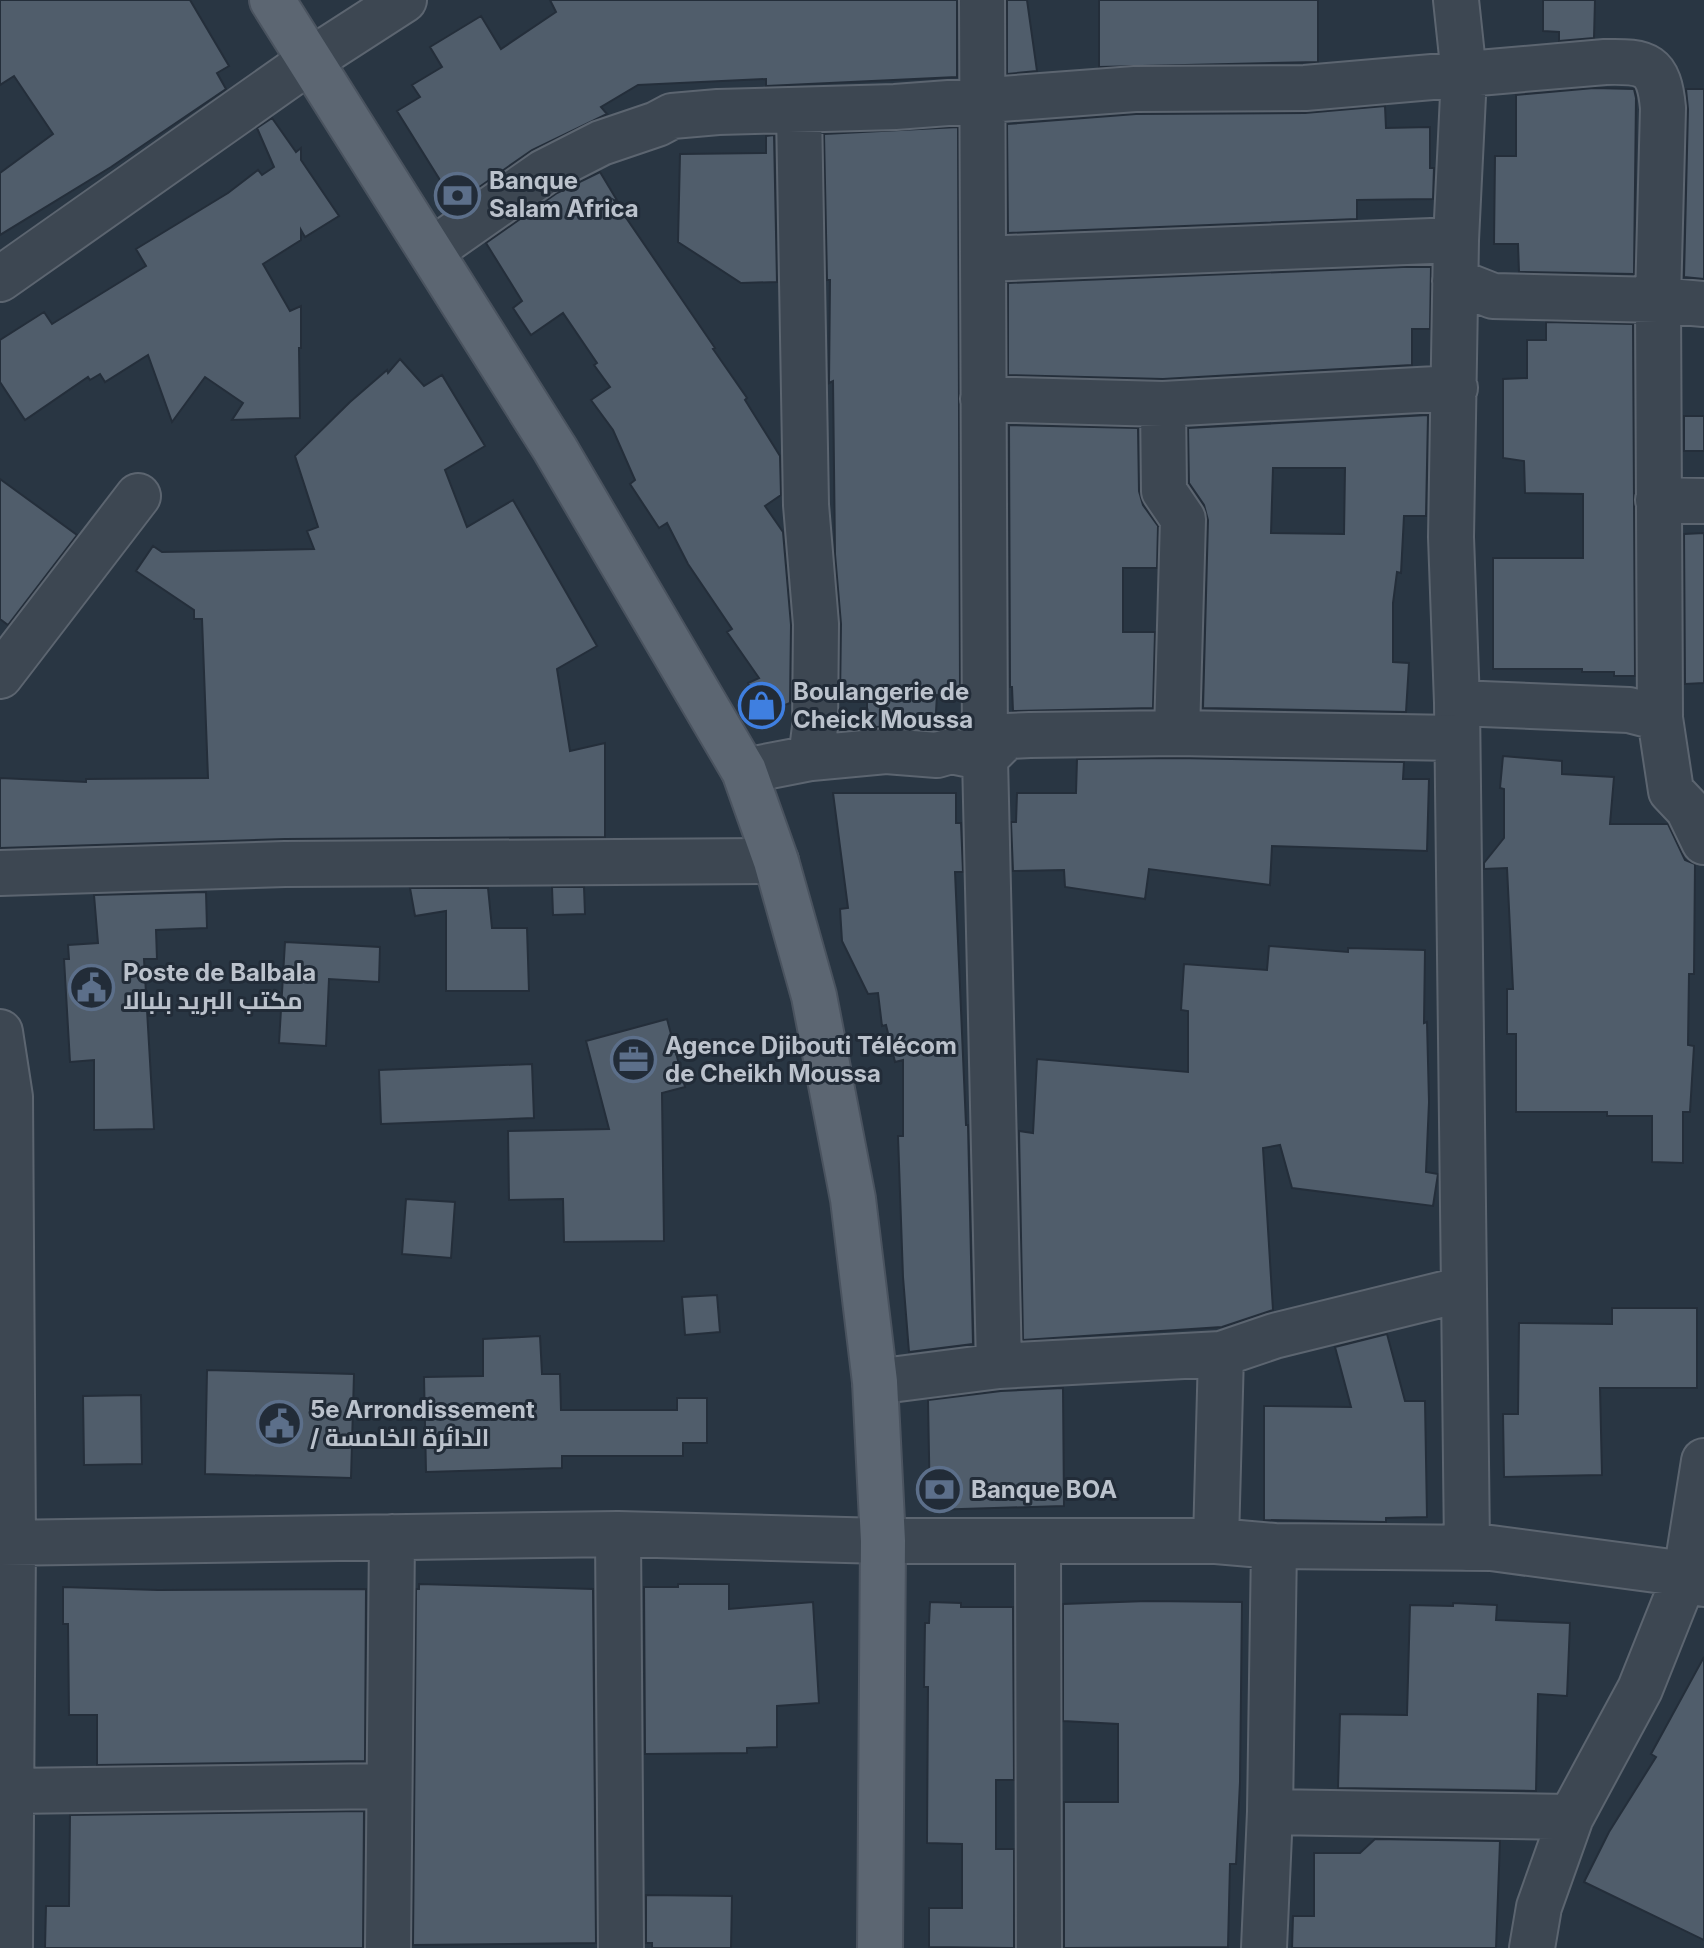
<svg xmlns="http://www.w3.org/2000/svg" width="1704" height="1948" viewBox="0 0 1704 1948" font-family="Inter,Cairo,sans-serif">
<style>
.building{fill:#505d6b;stroke:#242e3a;stroke-width:2;fill-rule:evenodd}
.lines{fill:none;stroke-linecap:round;stroke-linejoin:round}
.minor-casing{stroke:#5c6570;stroke-width:48}
.major-casing{stroke:#4a535f;stroke-width:48}
.minor{stroke:#3d4752;stroke-width:44}
.major{stroke:#5c6672;stroke-width:44}
.labels{text-anchor:middle;stroke-width:6;stroke-linejoin:round;paint-order:stroke}
.poi-label{font-size:24px;font-weight:bold;fill:#bbc2cc;stroke:#222c38;text-anchor:start}
</style>
<rect width="100%" height="100%" fill="#293643"/>
<path class="building" d="M0,0H190L229,66L217,73L226,89L111,167L0,235V173L53,134L14,76L0,85Z
M550,0H957V77L766,86V79L638,85L601,107L607,114L532,150L455,204L397,111L420,97L412,85L442,67L430,47L481,16L501,49L556,12Z
M1007,0H1027L1037,71L1007,74Z
M1099,0H1318V62L1099,67Z
M1543,0H1595L1594,38L1559,41V32L1543,31Z
M1594,88L1634,89L1636,98L1634,274L1519,272L1518,244H1494L1495,156H1516V95Z
M1686,89H1704V279L1684,277L1688,109Z
M1385,106L1386,128L1430,127V168H1434L1433,199L1357,200V219L1008,233L1007,124L1136,114L1305,113Z
M272,118L296,152L301,148V160L339,216L305,237L301,230V240L263,264L290,311L301,306V348H299L300,418L232,420L243,403L205,377L172,422L148,355L105,382L100,374L90,380L88,377L25,420L0,382V340L44,312L52,324L146,266L136,249L228,193L258,170L262,175L274,167L257,128Z
M958,127L960,687H953V696L937,695L935,729L888,726L867,728V700H840L841,624L835,554L833,381L829,383L830,280H827L824,134Z
M774,135L777,282L741,283L678,242L680,154L766,153V136Z
M600,172L618,202L614,200L715,348L713,349L747,398L745,400L780,456L781,495L765,506L783,532L791,625L790,703L760,715L748,683L759,678L727,632L732,629L688,564L667,523L659,528L630,484L635,480L613,430L591,400L610,387L594,365L597,363L563,313L531,335L513,308L522,301L486,243L557,193Z
M1403,267H1431L1430,329H1412V365L1163,379L1008,375V283Z
M1546,322L1633,324L1635,676H1614V672H1582V669H1493V558H1583V494L1525,493L1524,461L1503,458V379L1527,378V340H1546Z
M400,359L424,386L442,375L485,446L445,470L467,527L513,500L597,646L557,669L570,751L605,743V837L285,839L0,848V778L86,782V779L208,778L202,619H194V610L136,571L153,546L162,552L314,549L307,531L318,527L295,456L350,402L387,370L388,373Z
M1428,415L1426,516H1404L1401,573L1397,572L1393,603V662L1409,663L1406,712L1203,708L1208,520L1204,505L1189,483L1188,428ZM1273,468H1345L1344,534L1271,533Z
M1684,416H1704V451H1684Z
M1009,425L1138,428L1139,491L1143,505L1158,526L1157,568H1123V632H1155L1153,708L1013,711L1012,687H1010Z
M0,479L77,535L8,625L0,619Z
M1704,533V683L1685,684L1684,534Z
M1503,756L1562,761V774L1614,777L1610,824H1668L1685,860L1695,864L1694,974H1689L1688,1045L1694,1046L1690,1112H1683V1163L1652,1162V1116H1607V1112H1516V1034H1507V989H1513L1507,868L1484,869V863L1504,838V789L1500,788Z
M1177,758L1404,762L1403,779H1429L1427,851L1272,846L1270,885L1149,869L1145,899L1065,887L1064,870L1013,871L1011,822H1016L1017,793H1076L1077,759Z
M833,793H956V823H961L963,872H955L966,1125H968L973,1344L909,1352L903,1277L898,1136H903V1060L895,1062L886,1025L882,1026L878,993L868,994L842,941L840,909L848,908Z
M552,887H584L585,914L553,915Z
M410,888H488L492,928H527L529,991H446V911L415,916Z
M206,892L207,928L156,930L157,959H144L154,1129L94,1130V1060L70,1062L64,959H69L68,945L98,943L94,895Z
M285,942L380,947L379,982L329,979L326,1046L279,1043Z
M1269,946L1348,952V948L1425,950L1424,1023L1427,1022L1429,1102L1426,1172L1438,1174L1433,1206L1292,1188L1280,1145L1263,1148L1273,1310L1222,1327L1023,1340L1019,1131L1033,1133L1037,1059L1188,1072V1011L1181,1010L1184,964L1267,970Z
M667,1019L685,1087L662,1093L664,1241L564,1242L563,1199L509,1200L508,1131L609,1129L586,1041Z
M532,1064L534,1118L381,1124L379,1070Z
M406,1199L455,1202L451,1258L402,1254Z
M717,1295L720,1332L685,1335L682,1297Z
M1612,1308H1697V1388H1600L1602,1475L1504,1477L1503,1414H1518L1519,1323L1612,1324Z
M1387,1334L1405,1401H1425L1427,1517L1386,1518V1522L1264,1520V1406L1351,1407L1335,1347Z
M540,1336L542,1374H560L561,1410H677V1398H707V1443H683V1456H562V1468L426,1472L424,1377L483,1376V1339Z
M207,1370L354,1374L351,1478L205,1474Z
M1063,1388L1064,1506L930,1510L928,1400L1001,1391Z
M141,1395L142,1464L84,1465L83,1396Z
M419,1584L593,1589L596,1943L413,1945L416,1589H419Z
M678,1584H729V1609L813,1602L819,1703L777,1706V1747L747,1748V1753L645,1754L644,1587H678Z
M63,1587L158,1590L366,1589L365,1761L97,1765V1715H69L68,1624H63Z
M1147,1601L1242,1602L1240,1782L1236,1864H1230L1228,1947L1064,1948V1802H1118V1724L1063,1721V1604Z
M930,1602L961,1603V1607H1013L1014,1780H996V1849H1014V1948L929,1947V1908H962V1844L927,1843L928,1687H924L925,1623H929Z
M1453,1603L1497,1605L1496,1620L1570,1623L1567,1696L1538,1694L1536,1791L1338,1788L1340,1714L1407,1715L1410,1605L1453,1606Z
M1704,1657V1940L1584,1882L1609,1832L1656,1757L1651,1754Z
M364,1811L363,1948H45L46,1906H69L70,1815Z
M1375,1839L1500,1841L1496,1948H1292L1293,1916H1314V1853H1360Z
M646,1895L732,1896L731,1948H652V1943H646Z"/>
<g class="lines">
<defs>
<path id="minor" d="M982,0L985,758L999,1366L1221,1354
M431,251L544,172L601,143L657,124L672,116L718,112L895,107L1135,89L1305,88L1605,62C1647,61 1659,64 1663,108L1658,300L1660,718
M984,259L1456,240
M0,279L311,60L404,0
M1455,281L1493,296L1658,300L1704,304
M983,399L1163,404L1455,388
M1163,404L1164,491L1183,519L1177,733
M1658,500L1704,501
M0,676L138,496
M1457,703L1629,710L1660,718L1671,791L1688,809L1704,842
M811,758L886,751L937,755L951,751L985,758L1007,736L1030,735L1177,733L1456,738
M744,771L811,758L815,727L816,624L806,505L799,111
M0,873L285,864L776,861
M0,1032L10,1097L13,1543L10,1948
M1464,1289L1467,1548
M875,1382L999,1366
M618,1534L621,1948
M1216,1541L1274,1546L1270,1812L1264,1948
M0,1543L618,1534L883,1541H1216L1221,1354L1274,1336L1464,1289L1457,703L1451,537L1456,240L1464,75L1456,0
M1038,1543L1039,1948
M1274,1546L1491,1548L1686,1574L1704,1584
M10,1791L389,1786
M1270,1812L1571,1817
M388,1948L392,1537
M1532,1948L1539,1907L1571,1817L1640,1689L1686,1574L1704,1461"/>
<path id="major" d="M272,0L555,449L744,771L776,861L814,996L853,1199L875,1382L883,1541L880,1948"/>
</defs>
<use href="#minor" class="minor-casing"/>
<use href="#major" class="major-casing"/>
<use href="#minor" class="minor"/>
<use href="#major" class="major"/>
</g>
<defs>
<symbol id="bank-ring" viewBox="-11 -11 22 22"><circle r="9.5" fill="#222c38" stroke="#5c6f8a" stroke-width="1.5"/><path d="M-6-4H6V4H-6ZM0-2.3a2.3 2.3 0 1 0 0 4.6a2.3 2.3 0 1 0 0-4.6Z" fill="#5c6f8a"/></symbol>
<symbol id="shop-ring" viewBox="-11 -11 22 22"><circle r="9.5" fill="#222c38" stroke="#3f7fe0" stroke-width="1.5"/><path d="M-5-2.5h2.3a2.7 3.5 0 0 1 5.4 0H5L5.5 6h-11ZM-1.5-2.5h3a1.5 2.3 0 0 0-3 0Z" fill="#3f7fe0"/></symbol>
<symbol id="civic-ring" viewBox="-11 -11 22 22"><circle r="9.5" fill="#222c38" stroke="#5c6f8a" stroke-width="1.5"/><path d="M-.6-6.5H3V-4.5H.6V-3L4-1V1h2V6H-6V1h2V-1L-.6-3ZM-1.2 2.5V6h2.4V2.5Z" fill="#5c6f8a"/></symbol>
<symbol id="office-ring" viewBox="-11 -11 22 22"><circle r="9.5" fill="#222c38" stroke="#5c6f8a" stroke-width="1.5"/><path d="M-6-3h4V-5.5h4V-3h4V5H-6ZM-1-4.5V-3h2v-1.5ZM-6 0V1H6V0Z" fill="#5c6f8a"/></symbol>
</defs>
<g fill-rule="evenodd">
<use href="#bank-ring" x="432" y="170" width="51" height="51"/>
<use href="#shop-ring" x="736" y="680" width="51" height="51"/>
<use href="#civic-ring" x="66" y="962" width="51" height="51"/>
<use href="#office-ring" x="608" y="1034" width="51" height="51"/>
<use href="#civic-ring" x="254" y="1398" width="51" height="51"/>
<use href="#bank-ring" x="914" y="1464" width="51" height="51"/>
</g>
<g class="labels">
<g class="poi-label">
<text x="489" y="189">Banque<tspan x="489" dy="28">Salam Africa</tspan></text>
<text x="793" y="700">Boulangerie de<tspan x="793" dy="28">Cheick Moussa</tspan></text>
<text x="123" y="981">Poste de Balbala<tspan x="123" dy="28">مكتب البريد بلبالا</tspan></text>
<text x="665" y="1054">Agence Djibouti Télécom<tspan x="665" dy="28">de Cheikh Moussa</tspan></text>
<text x="310" y="1418">5e Arrondissement<tspan x="310" dy="28">/ الدائرة الخامسة</tspan></text>
<text x="971" y="1498">Banque BOA</text>
</g>
</g>
</svg>
